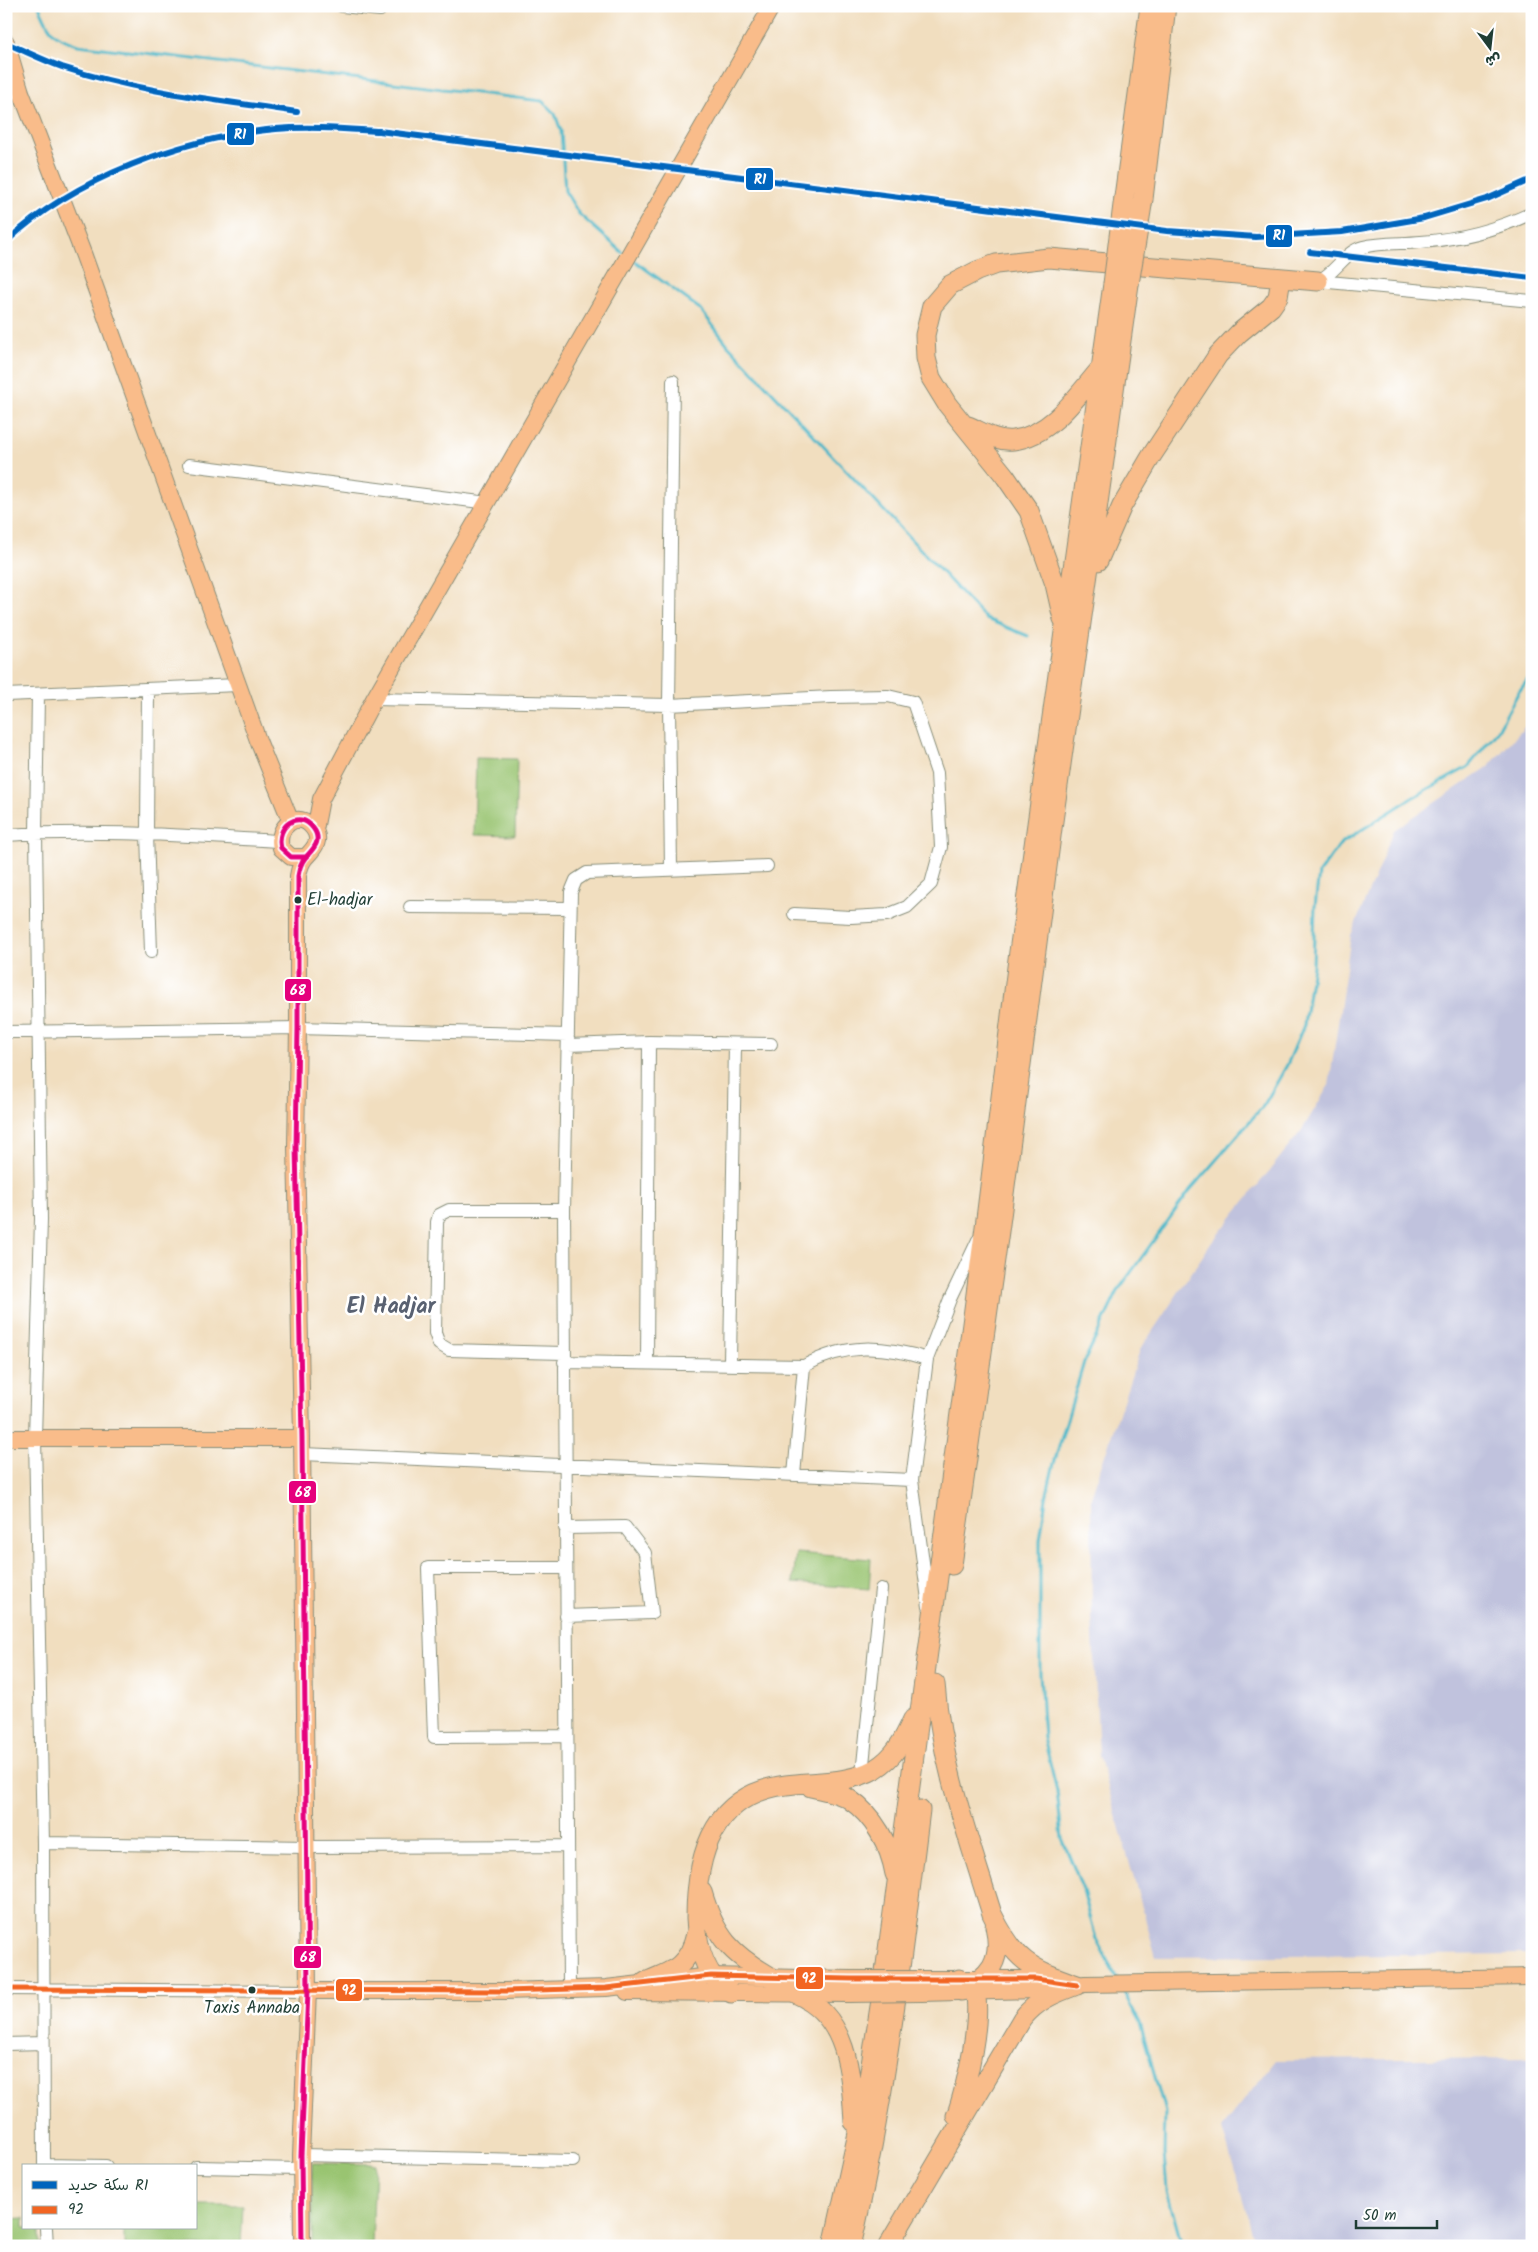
<svg xmlns="http://www.w3.org/2000/svg" width="1538" height="2252" font-family="Kalam,'Playpen Sans Arabic',sans-serif">
  <rect width="100%" height="100%" fill="#fff"/>
  <filter id="ink" filterUnits="userSpaceOnUse"><feTurbulence type="fractalNoise" baseFrequency=".02" numOctaves="2"/><feDisplacementMap in="SourceGraphic" scale="10" xChannelSelector="R" yChannelSelector="G"/><feConvolveMatrix kernelMatrix="1 2 1 2 8 2 1 2 1" color-interpolation-filters="sRGB"/></filter>
  <filter id="wash" filterUnits="userSpaceOnUse"><feTurbulence type="fractalNoise" baseFrequency=".0096" numOctaves="4" result="noise"/><feDisplacementMap in="SourceGraphic" scale="20" xChannelSelector="R" yChannelSelector="G"/><feGaussianBlur stdDeviation="1.12" result="paint"/><feColorMatrix in="noise" values="0 0 0 0 0 0 0 0 0 0 0 0 0 0 0 0 0 1.4 0 .05"/><feComposite in="paint" operator="in"/></filter>
  <g filter="url(#wash)">
    <rect width="100%" height="100%" fill="#f1debf"/>
    <path fill="#c0c2dd" d="M1532,719V1954L1156,1957L1099,1755L1092,1616L1091,1497L1140,1350L1212,1242L1302,1130L1329,1085L1351,935L1394,830L1488,767Z
      M1532,2058V2246H1256L1222,2128L1276,2060Z"/>
    <path fill="#99c471" stroke="#5c8052" d="M476,758L517,759L515,836L474,835Z
      M796,1553L871,1559L869,1589L793,1583Z
      M312,2163L375,2164L372,2246H312Z
      M196,2205H243L241,2246H124V2228H196Z
      M24,2218V2228H40V2246H6V2219Z"/>
    <g fill="none" stroke-linecap="round" stroke-linejoin="round">
      <path stroke="#4bb7c8" stroke-width="3" d="M39,6C51,33 50,35 78,45L542,101L555,114L561,131L565,191L579,214L623,253
        M632,259L700,309L728,345L986,619L1028,636
        M1117,1979L1096,1939L1083,1890L1062,1838L1057,1791L1044,1738L1040,1674V1540L1046,1498L1053,1467L1084,1362L1119,1289L1190,1190L1264,1105L1287,1065L1304,1025L1313,966L1315,906L1319,873L1341,843L1412,798L1468,767L1498,730L1518,693L1532,674
        M1122,1989L1140,2023L1165,2112L1164,2154L1167,2191L1182,2246"/>
    </g>
  </g>
  <g filter="url(#ink)">
    <g fill="none" stroke-linecap="round" stroke-linejoin="round">
      <g stroke="#888e7a" stroke-width="14">
        <path id="minor" d="M342,6L380,10L379,6
          M6,92H21
          M1318,281C1336,273 1344,252 1363,247C1382,242 1402,244 1421,242C1460,239 1496,230 1532,213
          M1318,281L1532,301
          M189,465L488,503
          M148,689L147,834L151,952
          M38,694L36,833L41,1219L35,1438L43,1843L44,2166
          M6,695L238,685
          M374,699L669,705L831,697L888,696L913,702L937,773L941,847L931,884L907,907L887,915L851,917L794,914
          M6,835C97,829 188,836 279,841
          M671,870L669,705L673,381
          M410,907L570,908
          M6,1032L298,1028L568,1035
          M568,1045L649,1042L771,1044
          M564,1210H449L439,1215L437,1222L435,1333L439,1344L449,1350L564,1353
          M564,1362L804,1366C845,1343 883,1345 927,1359
          M647,1362L649,1042
          M730,1363L735,1044
          M302,1454L912,1480
          M794,1475L804,1366
          M565,1528L625,1527L645,1553L652,1613L566,1616
          M566,1568H428L434,1737L567,1736
          M929,1607L912,1480L927,1359L950,1299L978,1240
          M862,1774L881,1589
          M43,1843L306,1847L567,1846
          M569,1988L564,1210L571,892L576,880L587,873L767,866
          M6,1989L308,1991
          M6,2044L43,2043
          M301,2155L573,2161
          M44,2165L106,2166
          M196,2167L300,2169
          M46,2228L47,2246"/>
      </g>
      <g stroke="#888e7a" stroke-width="18">
        <path id="major" d="M6,42L21,92L84,256L259,743L291,822
          M315,830L321,799L374,699L772,6
          M6,1438H302
          M919,1979H1038
          M308,1991H505L606,1988L711,1976L851,1979
          M627,1992L849,1994
          M921,1993L1036,1990L1085,1984L1532,1977
          M302,2246L301,2155L308,1991L302,1438L296,1146L298,1028V876C299,870 301,863 305,858C313,849 323,841 313,828C299,809 275,826 281,848L291,857H305"/>
      </g>
      <g stroke="#888e7a" stroke-width="21">
        <path id="highway" d="M1124,197L1150,6
          M1143,199L1166,6
          M968,426C982,432 997,442 1013,440C1051,436 1078,395 1101,368
          M1098,561L1122,506L1152,455L1218,355L1239,333L1271,307L1278,297L1281,279
          M1063,619L1055,584L1029,511L1005,476L947,404L931,378L926,358L925,335L932,306L950,285L977,271L996,264L1049,258L1318,281
          M952,1565L1000,1224L1053,821L1129,284
          M935,1684C941,1763 969,1839 992,1914C1015,1961 1029,1968 1077,1985
          M811,1787C823,1790 838,1792 849,1799C874,1816 890,1845 895,1874
          M702,1892C715,1937 731,1954 771,1977
          M645,1982C673,1971 689,1966 696,1934
          M961,1991C990,1976 1003,1961 995,1926
          M731,1993C705,1977 697,1949 696,1918C696,1855 713,1794 786,1785C815,1781 848,1784 875,1769C895,1757 904,1739 913,1719
          M797,1994C848,2017 851,2073 854,2122
          M956,2116C965,2094 985,2007 973,1988L959,1979
          M833,2246L866,2097L883,1987L985,1227L1018,959L1113,284
          M851,2246C885,2103 902,1956 920,1810
          M888,2246L1022,2019C1037,2000 1055,1993 1077,1985"/>
      </g>
      <use href="#minor" stroke="#fff" stroke-width="12"/>
      <use href="#major" stroke="#f9bc8a" stroke-width="16"/>
      <use href="#highway" stroke="#f9bc8a" stroke-width="19"/>
      <g stroke="#888e7a" stroke-width="18" stroke-linecap="butt">
        <path id="major-bridge" d="M851,1979H919
          M849,1994L921,1993"/>
      </g>
      <g stroke="#888e7a" stroke-width="21" stroke-linecap="butt">
        <path id="highway-bridge" d="M1113,284L1124,197
          M1129,284L1143,199"/>
      </g>
      <use href="#major-bridge" stroke="#f9bc8a" stroke-width="16"/>
      <use href="#highway-bridge" stroke="#f9bc8a" stroke-width="19"/>
      <g stroke="#fff" stroke-width="9">
        <path id="bus-1" d="M6,1989L505,1991L606,1988L711,1976L851,1979H1036L1077,1985"/>
      </g>
      <g stroke="#fff" stroke-width="9">
        <path id="bus-2" d="M302,2246L301,2155L308,1991L302,1438L296,1146L298,1028V876C299,870 301,863 305,858C313,849 323,841 313,828C299,809 275,826 281,848L291,857H305"/>
      </g>
      <use href="#bus-1" stroke="#f26522" stroke-width="5"/>
      <use href="#bus-2" stroke="#e5007d" stroke-width="5"/>
      <g stroke="#fff" stroke-width="10">
        <path id="rail-1" d="M6,43C25,51 43,60 62,67C138,92 219,100 297,112
          M6,242C75,177 183,138 276,129C310,126 345,129 379,131L1167,231L1256,237L1342,232L1424,218L1487,199L1532,179
          M1310,252L1532,278"/>
      </g>
      <use href="#rail-1" stroke="#0065bd" stroke-width="6"/>
    </g>
  </g>
  <g fill="#1f3d34" stroke="#fff" stroke-width="2">
    <circle cx="298" cy="900" r="4.5"/>
    <circle cx="252" cy="1990" r="4.5"/>
  </g>
  <g text-anchor="middle" dominant-baseline="central" stroke-width="5" stroke-linejoin="round" paint-order="stroke">
    <g font-size="17" fill="#1f3d34" stroke="#fff" text-anchor="start">
      <text x="307" y="900">El-hadjar</text>
      <text x="252" y="2008" text-anchor="middle">Taxis Annaba</text>
    </g>
    <g font-size="22" font-weight="bold" fill="#596171" stroke="#fff">
      <text x="391" y="1307">El Hadjar</text>
    </g>
  </g>
  <g stroke="#fff" stroke-width="2">
    <rect x="226" y="122" width="29" height="24" rx="5" fill="#0065bd"/>
    <rect x="745" y="167" width="29" height="24" rx="5" fill="#0065bd"/>
    <rect x="1265" y="224" width="28" height="24" rx="5" fill="#0065bd"/>
    <rect x="284" y="978" width="28" height="24" rx="5" fill="#e5007d"/>
    <rect x="288" y="1480" width="29" height="24" rx="5" fill="#e5007d"/>
    <rect x="293" y="1945" width="29" height="24" rx="5" fill="#e5007d"/>
    <rect x="795" y="1966" width="29" height="24" rx="5" fill="#f26522"/>
    <rect x="335" y="1978" width="28" height="24" rx="5" fill="#f26522"/>
  </g>
  <g font-size="14" text-anchor="middle" font-weight="bold" fill="#fff">
    <text x="240" y="139">R1</text>
    <text x="760" y="184">R1</text>
    <text x="1279" y="240">R1</text>
    <text x="298" y="995">68</text>
    <text x="303" y="1497">68</text>
    <text x="308" y="1962">68</text>
    <text x="809" y="1983">92</text>
    <text x="349" y="1995">92</text>
  </g>
  <rect width="1538" height="2252" fill="none" stroke="#fff" stroke-width="25"/>
  <rect x="22" y="2164" width="175" height="65" fill="#ffffff" stroke="#a5b1ae"/>
  <rect x="32" y="2181" width="25" height="8" fill="#0065bd" stroke="#a5b1ae"/>
  <text x="68" y="2190" font-size="15" fill="#1f3d34">سكة حديد R1</text>
  <rect x="32" y="2206" width="25" height="8" fill="#f26522" stroke="#a5b1ae"/>
  <text x="68" y="2214" font-size="15" fill="#1f3d34">92</text>
  <g transform="translate(1490 48) rotate(165)" stroke="#ffffff" stroke-width="4" paint-order="stroke">
  <path d="M0-4L9 19L0 12L-9 19Z" fill="#1f3d34"/>
  <text y="-8" font-size="14" font-weight="bold" text-anchor="middle" fill="#1f3d34">ش</text>
  </g>
  <path d="M1356 2220v8h81v-8" fill="none" stroke="#1f3d34" stroke-width="2.5"/>
  <text x="1363" y="2220" font-size="15" fill="#1f3d34" stroke="#ffffff" stroke-width="4" paint-order="stroke">50 m</text>
</svg>
